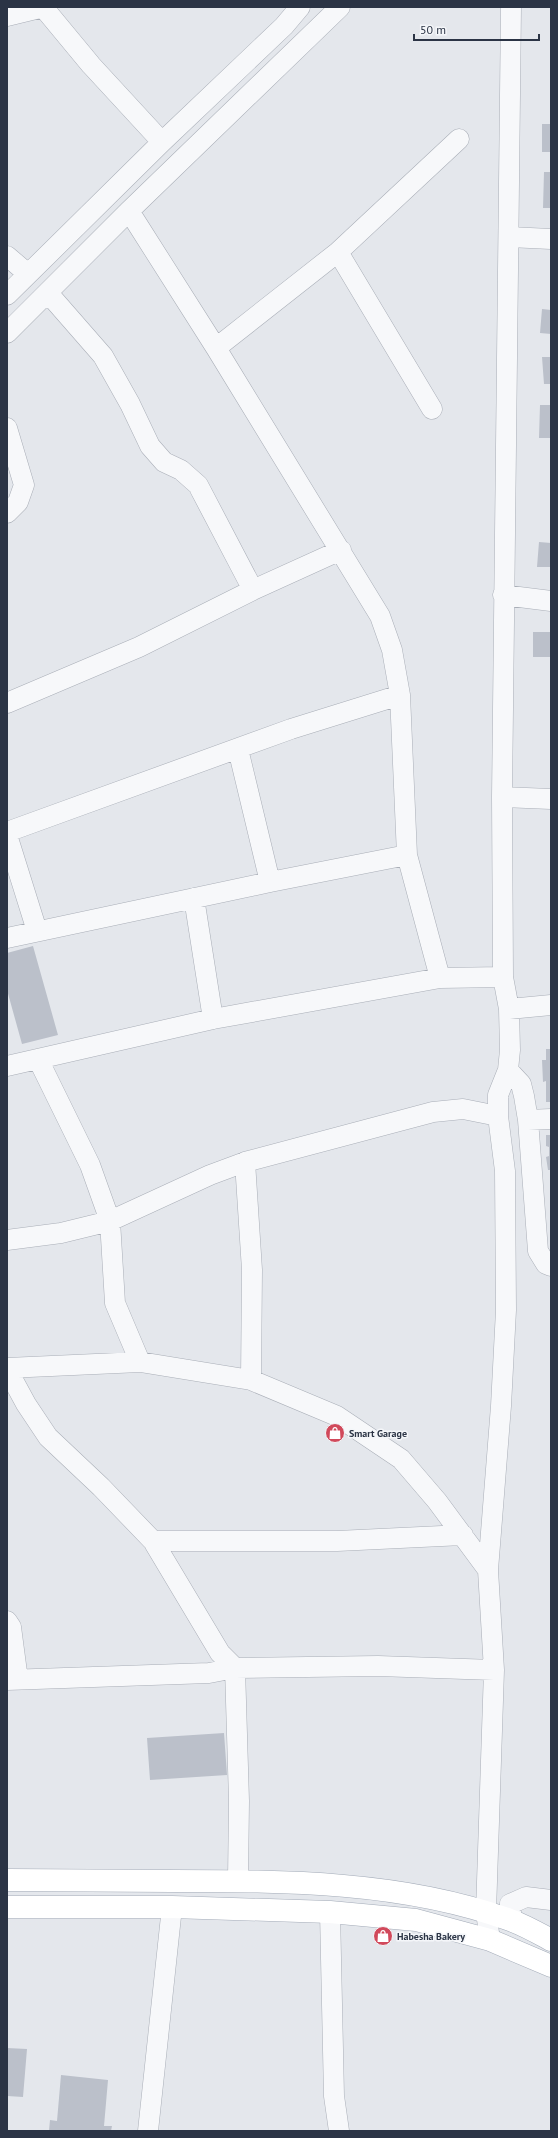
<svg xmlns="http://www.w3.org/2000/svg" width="558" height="2138" font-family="'PT Sans',sans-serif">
  <rect width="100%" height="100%" fill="#e4e7ec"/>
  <path fill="#bbc0ca" d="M542,124H551V152H542Z
    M544,172H551V208H543Z
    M542,309L551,310V334L540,333Z
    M542,357H551V384H544Z
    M540,405H551V438H539Z
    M539,542L551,543V567H537Z
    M533,632H551V657H533Z
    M33,946L58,1035L22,1044L7,990V953Z
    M546,1049H551V1102H546V1081L543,1082L542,1060H546Z
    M546,1135H551V1170H548L546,1157L549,1156V1147L546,1146Z
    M224,1733L227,1775L150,1780L147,1738Z
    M7,2048L27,2049L23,2097L7,2096Z
    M61,2075L108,2080L104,2126H112L111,2131H49L50,2120L57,2121Z"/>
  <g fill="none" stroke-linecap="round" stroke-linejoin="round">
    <g stroke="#a9aeb7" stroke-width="21">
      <path id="minor" d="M43,7L91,65L162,142
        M7,16L44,7
        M129,211L216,348L380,616L392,650L400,695L407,855L440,978L503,977
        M509,237L551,239
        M338,252L432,409
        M7,256L28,274
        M48,293L103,356L130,404L150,446L164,462L181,470L198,485L253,590
        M7,295L162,142L284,26L300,7
        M7,333L129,211L340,7
        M216,348L338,252L459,139
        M7,428L24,485L18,502L7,513
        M503,595L551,601
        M7,703L139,647L253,590L341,550
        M238,749L270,882
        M502,797L551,799
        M7,832L291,729L400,695
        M7,835L37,931
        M194,898L213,1019
        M7,938L270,882L407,855
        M509,1009L551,1005
        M38,1059L90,1165L110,1221L115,1303L140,1362
        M7,1066L213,1019L440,978
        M508,1070L521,1084L524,1096L528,1120L538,1251L546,1264L551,1266
        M528,1120L551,1119
        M245,1162L252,1270L251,1380
        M7,1240L61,1233L110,1221L210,1175L245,1162L433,1112L463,1109L498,1116
        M7,1368L140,1362L251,1380L337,1416L401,1459L437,1501L488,1570
        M7,1369L26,1404L48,1437L101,1487L153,1541L220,1653L235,1668L239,1801L238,1880
        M153,1541H337L463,1535
        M7,1621L11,1627L18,1680
        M7,1680L209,1673L235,1668L378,1666L494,1670
        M330,1912L334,2096L339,2131
        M512,1921L510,1904L526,1897L551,1900
        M490,1940L486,1912L494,1670L488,1570L501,1406L506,1310L505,1171L498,1116V1095L508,1070L510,1050L509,1009L503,977L502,797L511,7
        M148,2131L172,1907"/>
    </g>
    <g stroke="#a3abb8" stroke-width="23">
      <path id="major" d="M7,1880C62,1880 118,1881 173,1881C285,1881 403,1881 510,1920C524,1925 538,1933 551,1940
        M7,1907H172L330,1912L416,1920L490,1940L551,1966"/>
    </g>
    <use href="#minor" stroke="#f7f8fa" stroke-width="20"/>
    <use href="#major" stroke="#fff" stroke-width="22"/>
  </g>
  <defs>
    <g id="shop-disc" transform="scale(1)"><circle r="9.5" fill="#d1495b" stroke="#f4f6f9"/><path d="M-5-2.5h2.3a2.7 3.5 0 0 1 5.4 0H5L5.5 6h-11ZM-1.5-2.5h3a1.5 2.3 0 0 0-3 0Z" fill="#fff"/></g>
  </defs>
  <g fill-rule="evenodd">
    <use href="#shop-disc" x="335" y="1433"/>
    <use href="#shop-disc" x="383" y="1936"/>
  </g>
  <g text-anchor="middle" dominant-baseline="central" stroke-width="3" stroke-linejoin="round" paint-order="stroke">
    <g font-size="10" font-weight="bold" fill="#2b3445" stroke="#f4f6f9" text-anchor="start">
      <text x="349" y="1433">Smart Garage</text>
      <text x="397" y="1936">Habesha Bakery</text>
    </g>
  </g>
  <rect width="558" height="2138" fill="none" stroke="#2b3445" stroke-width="16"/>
  <path d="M414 34v6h125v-6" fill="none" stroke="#2b3445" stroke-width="2"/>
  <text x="420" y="34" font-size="12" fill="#2b3445" stroke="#f4f6f9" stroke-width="3" paint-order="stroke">50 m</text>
</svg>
